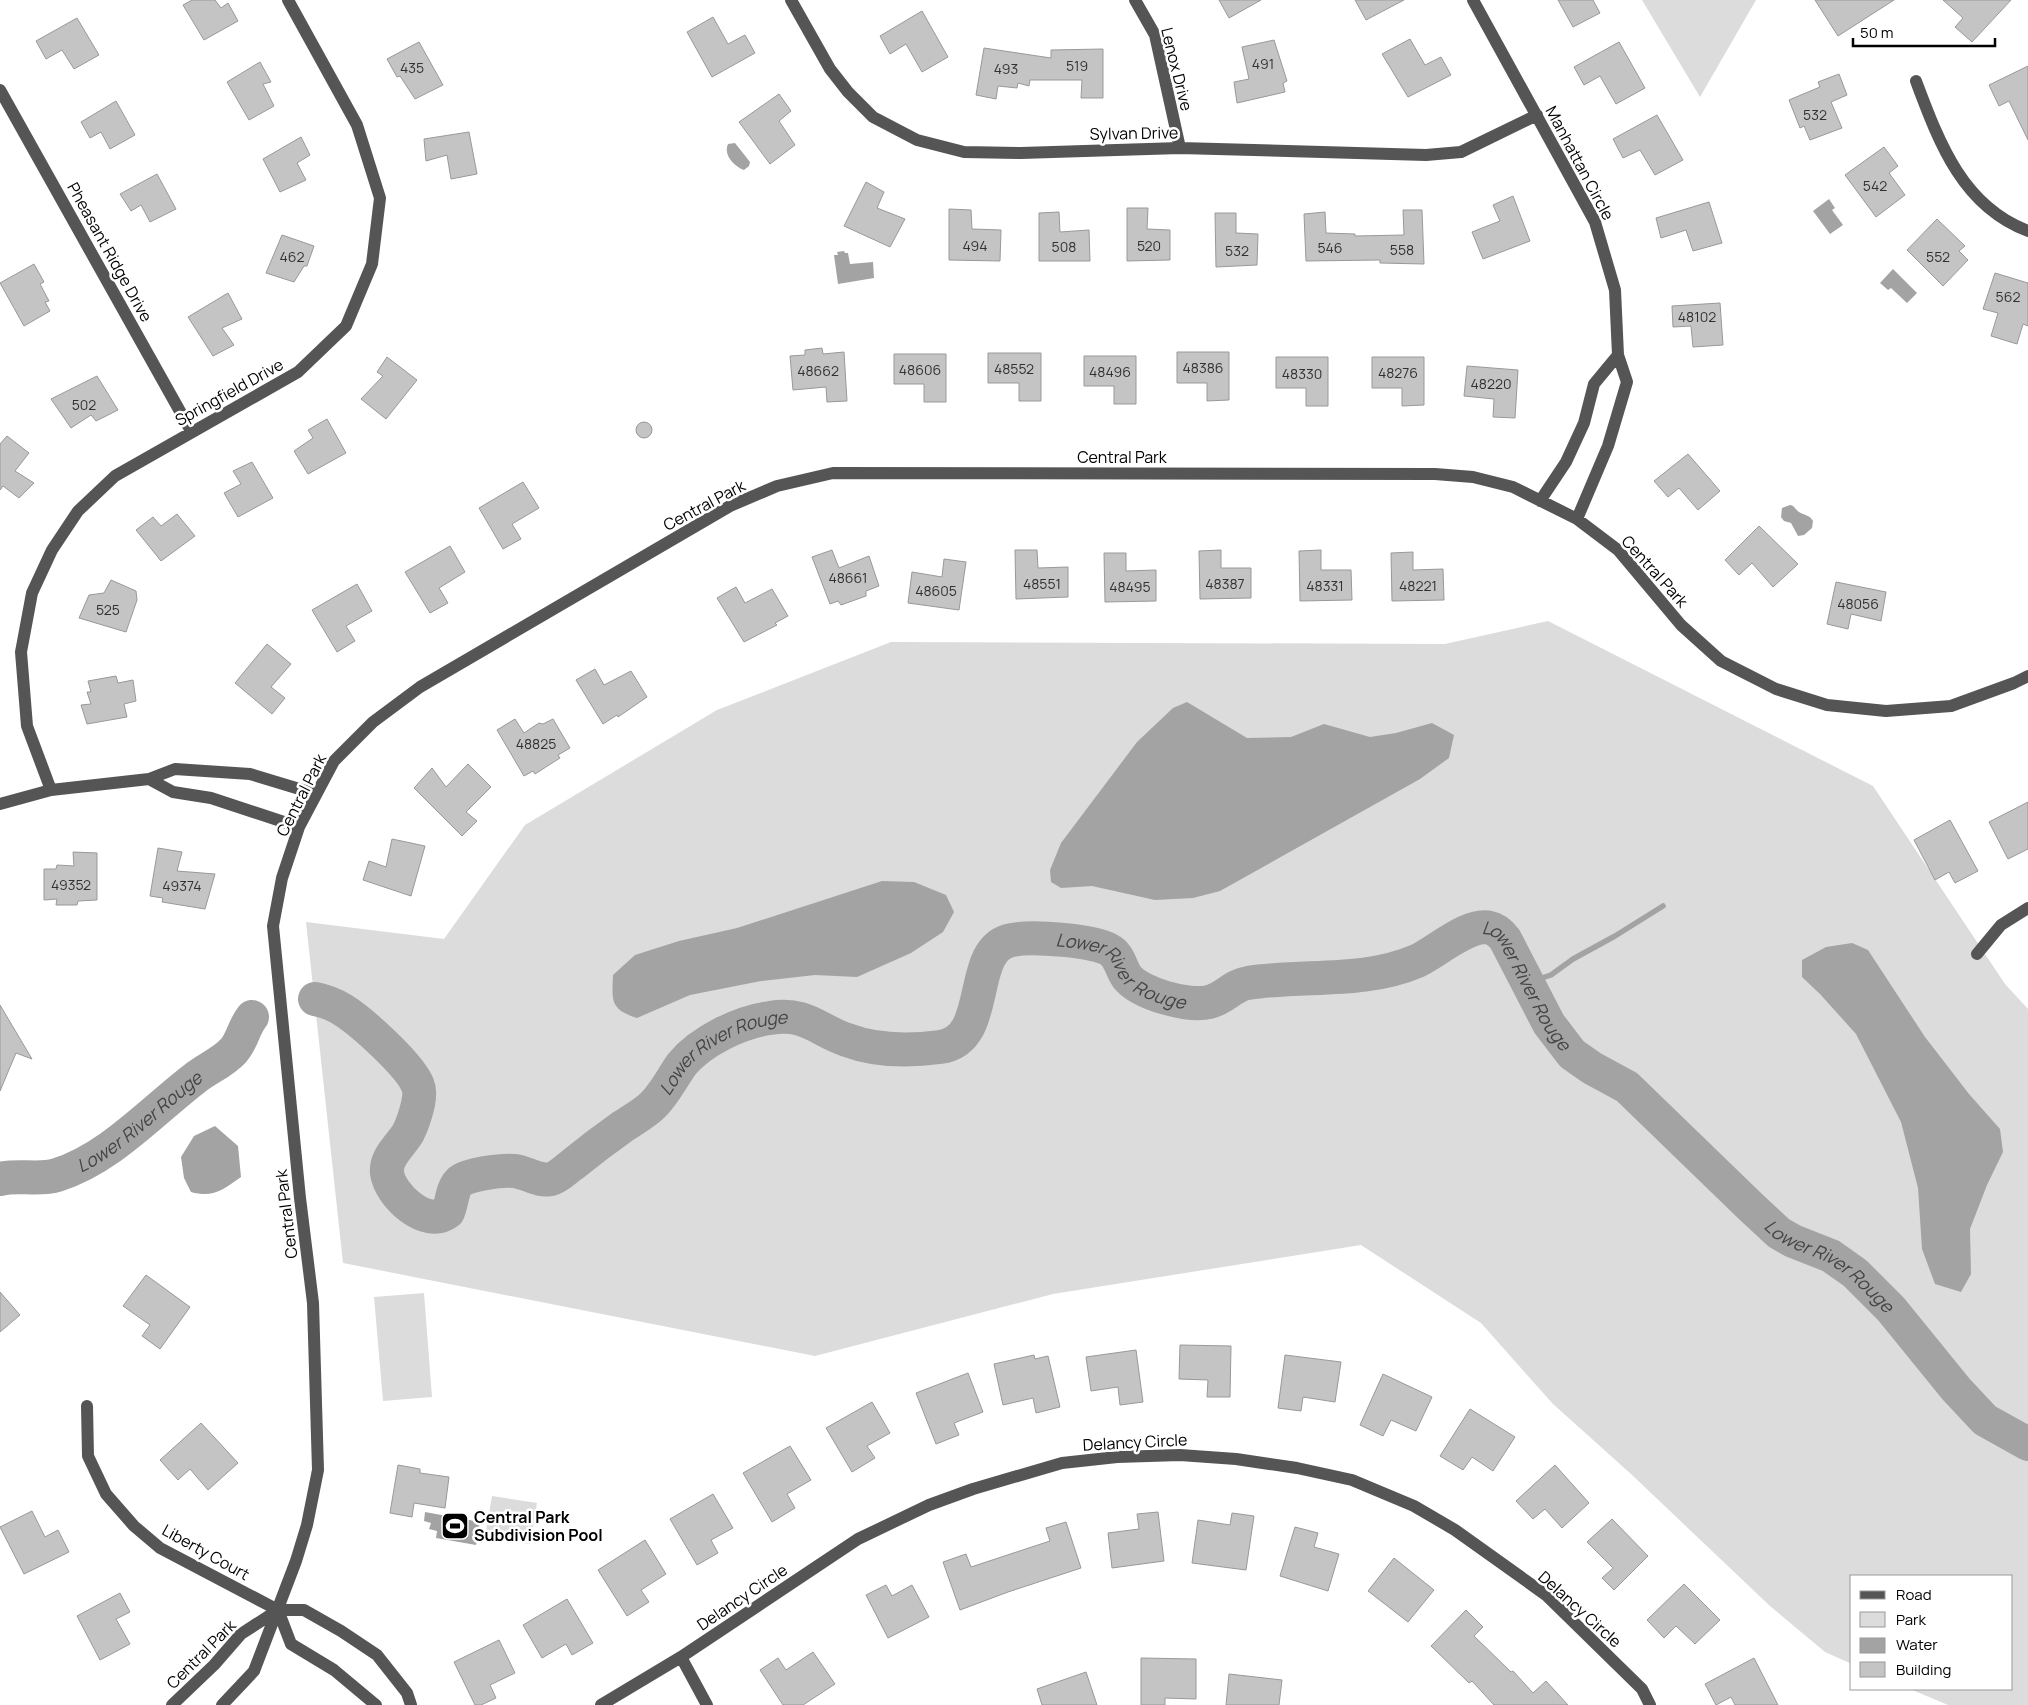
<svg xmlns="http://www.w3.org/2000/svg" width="2028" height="1705" font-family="Manrope,sans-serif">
  <rect width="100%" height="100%" fill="#fff"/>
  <path fill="#dcdcdc" d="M1642,0H1756L1700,97Z
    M1548,621L1873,786L2005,984L2028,1009V1705H1948L1910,1689H2012V1576H1852V1664L1825,1652L1770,1606L1631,1474L1553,1404L1481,1323L1361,1245L1053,1294L815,1356L343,1263L306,922L444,939L525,825L717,710L891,642L1445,644Z
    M424,1293L432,1397L383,1401L374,1297Z
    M492,1496L537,1503L530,1544L485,1537Z"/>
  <path fill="#a3a3a3" d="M735,143L750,162L749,166L744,170C734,166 723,155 728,144Z
    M1829,199L1835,208L1832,210L1843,225L1830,234L1813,211Z
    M844,251L845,253H848L850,264L873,262L874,278L838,284L834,255H838L837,252Z
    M1893,269L1917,293L1907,303L1891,288L1888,290L1880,283Z
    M1790,505C1795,506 1795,509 1799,512C1805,516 1809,514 1813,521L1812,528L1804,535L1798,536L1791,523L1784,521L1781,517L1782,508Z
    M1187,702L1247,738L1291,737L1324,724L1370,737L1396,733L1432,723L1454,735L1449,758L1420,779L1220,891L1193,898L1155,900L1092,886L1061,888L1051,882L1050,870L1061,843L1137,742L1173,708Z
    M882,881L914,882L946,895L954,912L943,932L911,953L857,977L815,975L761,981L690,995L637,1018C610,1009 612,1001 613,975L635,955L679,941L737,928Z
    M1852,943L1868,950L1925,1037L1969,1094L2000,1129L2003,1152L1987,1185L1970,1229L1971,1274L1961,1292L1935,1284L1922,1249L1918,1188L1901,1122L1856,1034L1820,994L1802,977V960L1826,947Z
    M215,1126L238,1146L241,1177C223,1190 213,1198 191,1192L184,1178L181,1157L194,1136Z
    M425,1512L480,1522L476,1545L436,1538L437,1531L429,1529L431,1523L424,1521Z"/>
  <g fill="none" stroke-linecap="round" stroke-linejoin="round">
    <path stroke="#a3a3a3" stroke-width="5.5" d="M1527,983L1551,975L1573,959L1615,936L1663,906"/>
    <g stroke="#a3a3a3" stroke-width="34">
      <path id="s1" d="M315,999C325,1001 335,1005 343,1010C362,1022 411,1066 418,1086C420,1091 419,1099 418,1104C416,1113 412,1125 408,1133C401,1145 385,1157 387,1173C390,1195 426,1229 448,1212C452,1203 452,1189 459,1182C467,1174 502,1170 514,1171C526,1172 539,1182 551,1179C559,1177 565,1170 572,1165C588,1152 605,1139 622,1127C632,1120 644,1114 653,1105C665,1093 672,1078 682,1064C701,1041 740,1022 770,1018C807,1012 817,1030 847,1040C876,1051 910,1051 940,1047C994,1040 965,948 1012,940C1030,936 1098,940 1111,951C1120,957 1121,969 1127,977C1140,994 1189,1007 1209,1002C1224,999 1233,985 1248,983C1305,974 1363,984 1417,961C1435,953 1469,922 1490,928C1496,929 1501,934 1505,939L1549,1024L1572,1054L1592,1068L1627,1087L1752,1208L1779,1233L1793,1241L1831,1256L1855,1273L1891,1309L1956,1389L1985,1420L2028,1444"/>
      <path id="s2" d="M0,1179C19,1174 38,1181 57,1175C109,1159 151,1112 194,1079C206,1069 224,1062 234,1050C242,1041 244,1027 252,1017"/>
    </g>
  </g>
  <path fill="#c4c4c4" stroke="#999" d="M192,0H215L221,8L228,3L238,21L204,40L183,5Z
    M1219,0H1261L1229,18Z
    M1355,0H1404L1366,20Z
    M1558,0H1593L1600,13L1573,27Z
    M1815,0H1894L1838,36Z
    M1943,0H2011L1972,42L1955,27L1963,18Z
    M922,11L948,57L922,72L906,44L890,54L880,36Z
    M713,17L728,44L745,35L755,53L712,77L687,32Z
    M77,18L99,55L74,69L62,50L46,59L36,41Z
    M1410,39L1425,65L1441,57L1451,75L1408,97L1382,54Z
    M1274,40L1287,81L1283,83L1285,92L1237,103L1234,82L1249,79L1242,47Z
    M419,42L443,85L415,99L400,76L397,77L387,59Z
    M1619,42L1645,88L1616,104L1600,76L1584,85L1574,67Z
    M984,48L1051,58V50L1103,49V98H1081L1082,80H1030L1029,86L1018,83L1017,88L998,86L996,99L976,95Z
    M260,62L271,82L263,84L274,106L249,120L227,82Z
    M2028,66V140L2009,101L1999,106L1989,85Z
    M1839,74L1847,95L1831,102L1842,128L1810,140L1804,126L1800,128L1789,100L1820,87L1818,82Z
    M779,94L791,111L779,121L795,145L770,164L739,122Z
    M116,101L135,135L110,149L101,132L90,138L81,122Z
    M1657,115L1683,160L1655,175L1640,150L1623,158L1613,139Z
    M469,132L477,174L451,179L447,155L426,161L424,139Z
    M301,137L310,155L297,163L306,180L280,192L263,159Z
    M1884,147L1898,166L1889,173L1905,195L1876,217L1845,175Z
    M157,174L176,209L150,222L141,205L131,211L120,194Z
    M866,182L884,192L877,208L905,219L890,247L844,226Z
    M1513,196L1530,241L1483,259L1472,232L1500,221L1493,205Z
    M1709,202L1722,243L1693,251L1686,230L1661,238L1656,218Z
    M1127,208H1148L1147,229L1170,230V260L1127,261Z
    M949,209L971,210L972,229L1001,230L1000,261L949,260Z
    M1403,210H1422L1424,264L1380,263V260L1306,261L1304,214L1325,212L1326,233L1355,234V236L1404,235Z
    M1059,212L1060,232L1089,230L1090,261H1039V213Z
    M1215,213H1236V233L1258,234L1257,265L1216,267Z
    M1937,219L1965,246L1959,251L1968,260L1943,286L1907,250Z
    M282,235L314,246L307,266H304L294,282L266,273Z
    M34,264L44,282L40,284L49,301L45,302L50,311L24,326L0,283Z
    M1995,273L2028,283V326L2023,324L2017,344L1991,336L1998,313L1983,309Z
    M228,293L242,319L222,328L234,345L213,356L188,317Z
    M1720,303L1723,345L1693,347L1691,326L1673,327L1672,306Z
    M822,348L823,354L844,352L847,401L827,402L826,387L793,390L790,356L805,355V350Z
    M1177,352H1229V400L1207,401V383H1177Z
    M988,353H1041V401H1019V383H988Z
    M894,354H946V402H924V384H894Z
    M1084,356H1136V404H1114V386H1084Z
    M387,357L417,380L386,419L361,399L383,376L377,372Z
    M1276,357H1328V406H1306V388H1276Z
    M1372,357H1424V405L1402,406V388H1372Z
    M1467,366L1518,370L1515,418L1493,417L1494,399L1464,396Z
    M97,376L118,410L96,421L91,415L71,428L51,399Z
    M327,419L346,453L308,474L294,451L313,438L308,430Z
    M636 430a8 8 0 1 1 16 0a8 8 0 1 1-16 0Z
    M7,436L29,453L15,471L34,483L19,498L3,486L0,490V444Z
    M1688,454L1720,491L1698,510L1679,488L1668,497L1654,481Z
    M252,462L273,498L238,517L224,493L241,484L233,471Z
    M523,482L539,508L512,524L521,539L503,549L479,508Z
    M177,514L195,536L161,561L136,530L153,517L161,526Z
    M1759,526L1798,564L1773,587L1752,563L1739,575L1725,560Z
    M450,546L465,572L439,588L448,603L430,613L405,572Z
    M832,550L839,568L869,556L879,586L866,591V596L841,605L838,601L830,604L812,557Z
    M1015,550H1037L1038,568L1068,567V597L1016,599Z
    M1221,550V568H1251V598L1200,599L1199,551Z
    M1321,550V570H1351L1352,600L1300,601L1299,551Z
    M1413,552V570L1443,569L1444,600L1392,601L1391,553Z
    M1104,553H1126V571L1156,570V601L1105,602Z
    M944,559L966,562L959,610L908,603L912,572L942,577Z
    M111,580L136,591L137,600L126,632L79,618L89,595L104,593Z
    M1836,582L1886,592L1881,621L1851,614L1848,629L1827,624Z
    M357,584L372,611L346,626L355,641L337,652L312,610Z
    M736,587L745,603L772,589L788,616L775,623L777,625L744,642L717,598Z
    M267,644L291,664L271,687L285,698L272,714L235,683Z
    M595,669L604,685L631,671L647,697L618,717L617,715L603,724L576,680Z
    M116,676L118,683L133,680L136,701L124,704L127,717L87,724L81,705L91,704L87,692H91L88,681Z
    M515,719L524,733L539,723L543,724L553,719L570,748L558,755L560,758L535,774L533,771L524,776L497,730Z
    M468,764L491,787L466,812L477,821L462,836L414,788L432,768L446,787Z
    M2028,802V849L2008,859L1989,822Z
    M1950,820L1978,871L1955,883L1949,872L1935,880L1914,840Z
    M392,839L425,846L411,896L363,880L369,861L386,867Z
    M158,848L182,852L177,871L215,874L205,909L162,902L163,898L150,896Z
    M73,852L97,853V900L78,901L77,905H56L57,899L44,900V869H56L57,865L74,866Z
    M0,1005L32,1059L16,1053L0,1091Z
    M146,1275L190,1307L160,1349L142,1336L150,1325L123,1306Z
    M0,1292L20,1315L0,1332Z
    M1180,1345L1231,1346L1230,1397H1207L1208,1380L1179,1379Z
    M1136,1350L1143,1402L1120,1405L1118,1387L1091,1391L1086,1357Z
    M1034,1355L1035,1359L1048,1356L1060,1407L1036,1413L1033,1398L1003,1405L994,1364Z
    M1285,1355L1341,1362L1335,1402L1303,1397L1301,1411L1278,1408Z
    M968,1373L983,1412L954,1423L959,1435L936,1444L916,1393Z
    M1383,1374L1432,1397L1416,1431L1391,1420L1383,1436L1360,1425Z
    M872,1402L890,1433L867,1446L875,1458L852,1472L826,1428Z
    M1470,1409L1515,1437L1493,1471L1472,1457L1463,1470L1440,1456Z
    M201,1423L238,1463L208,1490L190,1469L178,1480L160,1460Z
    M790,1446L811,1480L787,1494L795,1508L772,1522L743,1473Z
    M398,1465L420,1469V1473L449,1477L445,1508L414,1503L412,1517L390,1513Z
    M1555,1465L1589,1503L1562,1528L1545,1509L1533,1519L1516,1501Z
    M713,1494L733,1528L711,1540L718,1553L697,1565L670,1519Z
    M32,1511L45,1537L58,1530L69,1552L24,1574L0,1527Z
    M1158,1512L1164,1561L1112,1568L1108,1533L1139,1529L1137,1514Z
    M1232,1513L1254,1516L1246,1570L1192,1563L1198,1520L1230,1525Z
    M1612,1519L1648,1556L1614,1590L1602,1578L1613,1568L1587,1542Z
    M1066,1522L1081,1568L1008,1592L960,1610L943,1562L966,1554L971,1567L1050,1541L1046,1528Z
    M1295,1527L1318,1533L1314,1547L1339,1554L1328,1591L1280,1576Z
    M645,1540L666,1574L641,1590L649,1602L627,1616L598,1570Z
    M1394,1558L1434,1590L1408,1622L1368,1591Z
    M1684,1584L1720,1620L1695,1644L1676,1626L1664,1638L1647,1620Z
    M886,1585L892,1596L912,1585L929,1617L888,1638L866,1595Z
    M120,1593L130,1612L116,1619L130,1644L100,1660L77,1616Z
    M567,1599L593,1643L572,1655L566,1644L542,1658L523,1625Z
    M1466,1610L1483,1627L1474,1636L1511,1672L1513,1671L1533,1693L1546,1681L1568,1705H1494L1472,1681L1469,1683L1431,1646Z
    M499,1640L515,1673L490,1685L496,1698L481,1705H475L454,1662Z
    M813,1652L835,1684L803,1705H783L760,1670L778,1658L786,1670Z
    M1141,1658L1196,1659V1699L1165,1698V1705H1141Z
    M1754,1658L1778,1705H1735L1731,1697L1716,1705L1705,1684Z
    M1086,1672L1097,1705H1042L1037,1689Z
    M1229,1674L1282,1680L1279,1705H1226Z"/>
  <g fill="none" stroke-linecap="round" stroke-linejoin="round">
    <path stroke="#555" stroke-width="12" d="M791,0L830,69L848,92L873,117L917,140L964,152L1021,153L1180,148L1426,155L1461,152L1537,115
      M1135,0L1155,35L1180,148
      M1473,0L1595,222L1615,290L1618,355L1627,382L1608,446L1577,519
      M1916,81C1939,142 1962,206 2028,231
      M0,90L191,431
      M1540,501L1566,462L1584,423L1594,384L1618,355
      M149,779L173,792L211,798L299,827
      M51,790L27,726L21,652L32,593L52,550L78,511L115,476L298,372L346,326L372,264L380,198L357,125L288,0
      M0,804L51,790L149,779L175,769L250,774L316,794
      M1977,954L2001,925L2028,908
      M87,1406L88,1456L106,1494L134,1526L160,1548L278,1610H304L341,1631L377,1655L407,1693L411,1705
      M278,1610L291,1644L334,1670L376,1705
      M681,1657L707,1705
      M172,1705L214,1665L241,1634L278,1610
      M222,1705L254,1671L296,1561L307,1525L318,1470L313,1303L300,1198L273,926L282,878L299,827L334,761L373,722L420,687L730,506L777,486L833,473L1435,474L1473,477L1513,487L1577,519L1618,550L1681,625L1721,661L1776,689L1827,705L1886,711L1951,706L2014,683L2028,676
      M601,1705L681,1657L858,1539L929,1505L973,1489L1062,1463L1117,1457L1180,1455L1236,1459L1297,1468L1352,1480L1414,1506L1455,1530L1546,1595L1642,1689L1650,1705"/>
  </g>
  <defs>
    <g id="stadium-square" transform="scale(1.4375)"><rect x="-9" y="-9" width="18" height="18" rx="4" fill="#000" stroke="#fff"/><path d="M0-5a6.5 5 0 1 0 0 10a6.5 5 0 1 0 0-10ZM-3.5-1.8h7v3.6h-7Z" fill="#fff"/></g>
  </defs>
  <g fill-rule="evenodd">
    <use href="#stadium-square" x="455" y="1526"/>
  </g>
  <g text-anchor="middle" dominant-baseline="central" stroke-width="5" stroke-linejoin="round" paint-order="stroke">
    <g font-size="14" fill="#313131">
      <text x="1263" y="63">491</text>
      <text x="1077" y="65">519</text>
      <text x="412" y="67">435</text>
      <text x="1006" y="68">493</text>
      <text x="1815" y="114">532</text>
      <text x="1875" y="185">542</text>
      <text x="975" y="245">494</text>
      <text x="1149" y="245">520</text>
      <text x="1064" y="246">508</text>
      <text x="1330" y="247">546</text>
      <text x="1402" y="249">558</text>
      <text x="1237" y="250">532</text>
      <text x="292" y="256">462</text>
      <text x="1938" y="256">552</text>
      <text x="2008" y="296">562</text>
      <text x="1697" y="316">48102</text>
      <text x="1203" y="367">48386</text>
      <text x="1014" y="368">48552</text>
      <text x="920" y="369">48606</text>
      <text x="818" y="370">48662</text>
      <text x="1110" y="371">48496</text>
      <text x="1398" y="372">48276</text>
      <text x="1302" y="373">48330</text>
      <text x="1491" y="383">48220</text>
      <text x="84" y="404">502</text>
      <text x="848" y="577">48661</text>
      <text x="1042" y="583">48551</text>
      <text x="1225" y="583">48387</text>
      <text x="1325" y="585">48331</text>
      <text x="1418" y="585">48221</text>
      <text x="1130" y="586">48495</text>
      <text x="936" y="590">48605</text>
      <text x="1858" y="603">48056</text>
      <text x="108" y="609">525</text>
      <text x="536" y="743">48825</text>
      <text x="71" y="884">49352</text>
      <text x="182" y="885">49374</text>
    </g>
    <g font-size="16" fill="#000" stroke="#fff">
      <text transform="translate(1177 69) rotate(76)">Lenox Drive</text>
      <text transform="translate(1134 133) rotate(-1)">Sylvan Drive</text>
      <text transform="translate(1580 163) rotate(62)">Manhattan Circle</text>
      <text transform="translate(110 252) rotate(61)">Pheasant Ridge Drive</text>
      <text transform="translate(229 392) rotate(-29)">Springfield Drive</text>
      <text x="1122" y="457">Central Park</text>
      <text transform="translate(704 505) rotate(-28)">Central Park</text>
      <text transform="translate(1655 571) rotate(48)">Central Park</text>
      <text transform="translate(301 795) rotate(-63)">Central Park</text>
      <text transform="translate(286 1214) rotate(-97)">Central Park</text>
      <text transform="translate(1135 1442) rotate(-3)">Delancy Circle</text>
      <text transform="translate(206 1552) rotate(29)">Liberty Court</text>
      <text transform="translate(742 1597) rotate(-34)">Delancy Circle</text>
      <text transform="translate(1580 1609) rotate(42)">Delancy Circle</text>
      <text transform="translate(201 1654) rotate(-45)">Central Park</text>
    </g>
    <g font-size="16" font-weight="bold" fill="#000" stroke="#fff" text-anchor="start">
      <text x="474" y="1517">Central Park<tspan x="474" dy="18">Subdivision Pool</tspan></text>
    </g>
    <g font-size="18" font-style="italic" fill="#444" stroke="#fff">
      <text stroke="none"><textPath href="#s1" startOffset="1156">Lower River Rouge</textPath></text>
      <text stroke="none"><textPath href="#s1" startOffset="1621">Lower River Rouge</textPath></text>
      <text stroke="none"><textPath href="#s1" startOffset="662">Lower River Rouge</textPath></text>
      <text stroke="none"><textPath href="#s2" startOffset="156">Lower River Rouge</textPath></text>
      <text stroke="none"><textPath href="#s1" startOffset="2041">Lower River Rouge</textPath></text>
    </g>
  </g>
  <rect x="1850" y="1575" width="162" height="115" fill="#ffffff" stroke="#999999"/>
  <rect x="1860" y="1591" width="25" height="8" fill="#555555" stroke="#999999"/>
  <text x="1896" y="1600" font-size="15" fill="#000000">Road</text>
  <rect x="1860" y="1612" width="25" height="15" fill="#dcdcdc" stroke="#999999"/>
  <text x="1896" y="1625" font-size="15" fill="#000000">Park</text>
  <rect x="1860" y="1638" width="25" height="15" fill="#a3a3a3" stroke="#999999"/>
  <text x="1896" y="1650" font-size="15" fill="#000000">Water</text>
  <rect x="1860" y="1662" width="25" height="15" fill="#c4c4c4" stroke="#999999"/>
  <text x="1896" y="1675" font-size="15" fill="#000000">Building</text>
  <path d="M1853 38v8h142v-8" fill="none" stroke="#000000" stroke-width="2.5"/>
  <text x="1860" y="38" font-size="15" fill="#000000" stroke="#ffffff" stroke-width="4" paint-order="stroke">50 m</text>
</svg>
